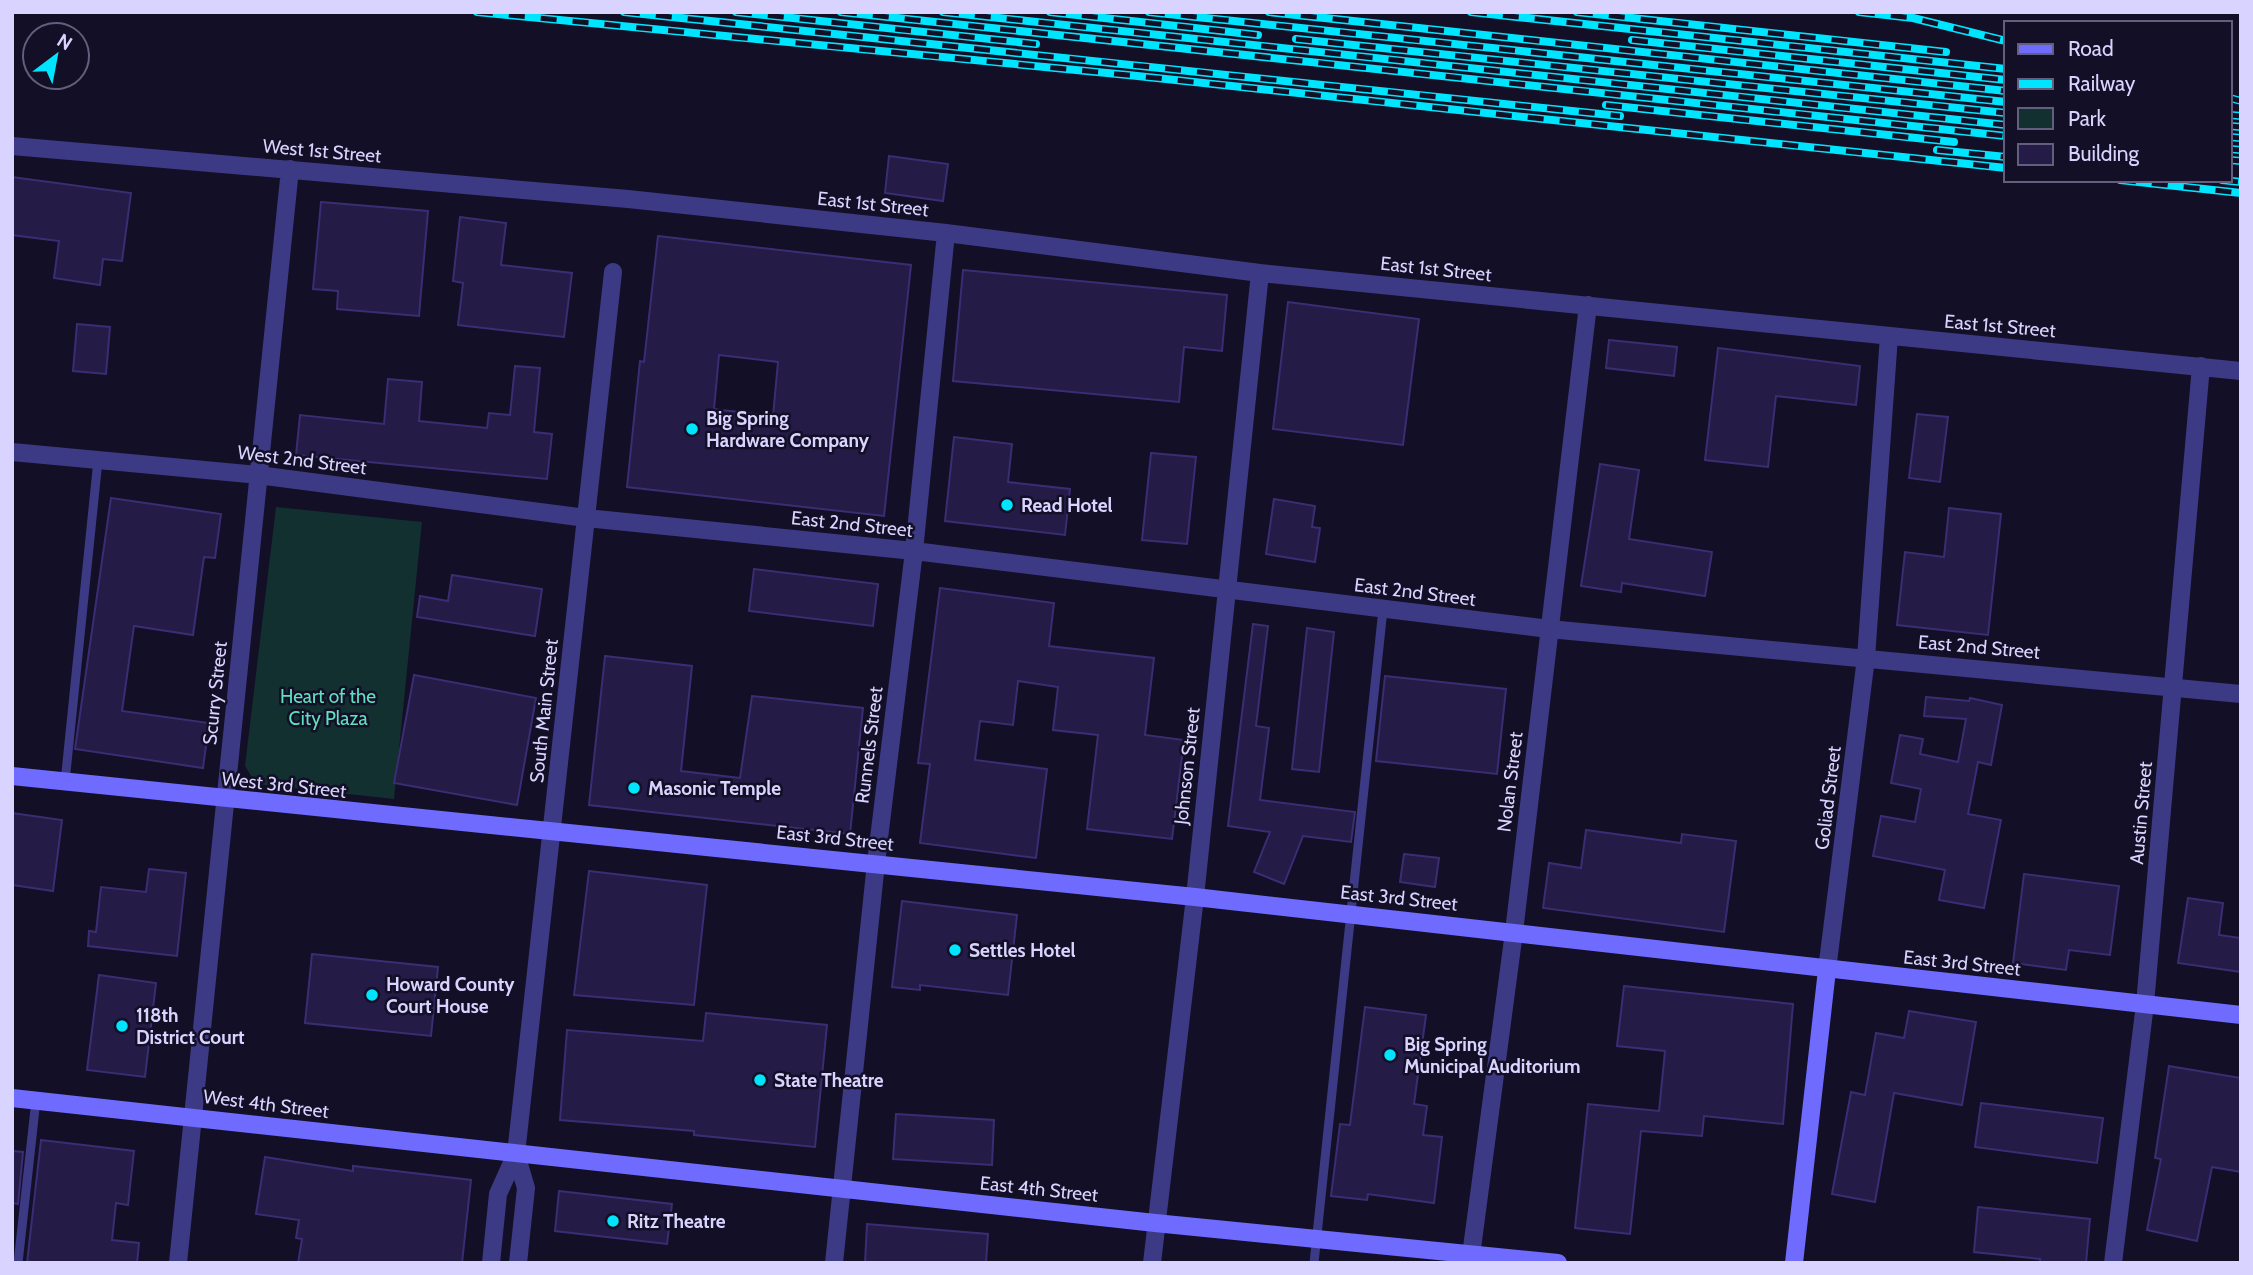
<svg xmlns="http://www.w3.org/2000/svg" width="2253" height="1275" font-family="Cabin,sans-serif">
  <rect width="100%" height="100%" fill="#130f26"/>
  <path fill="#12302f" d="M276,507L422,522L394,799L256,784L245,766Z"/>
  <path fill="#241b47" stroke="#3b2d73" stroke-width="2" fill-rule="evenodd" d="M889,156L948,164L943,201L885,193Z
    M12,177L131,193L122,261L103,259L100,285L54,278L59,241L12,235Z
    M321,202L428,211L419,316L337,309L338,291L313,289Z
    M460,217L506,223L501,265L572,273L564,337L458,325L463,283L453,281Z
    M658,236L911,265L884,516L627,487L640,361L644,362ZM719,355L778,362L773,416L714,409Z
    M963,270L1227,295L1222,351L1184,347L1179,402L953,381Z
    M1288,302L1419,319L1403,445L1273,429Z
    M77,324L110,327L106,374L73,371Z
    M1609,340L1677,347L1674,376L1606,368Z
    M1718,348L1860,366L1856,405L1776,396L1768,467L1705,460Z
    M515,366L540,368L534,432L552,434L547,479L296,455L300,415L384,424L388,379L422,382L419,421L487,428L489,413L510,415Z
    M1917,414L1948,417L1940,482L1909,478Z
    M954,437L1012,444L1008,482L1070,489L1065,535L945,521Z
    M1151,453L1196,457L1187,544L1142,540Z
    M1600,464L1639,470L1629,539L1712,552L1705,596L1622,583L1621,592L1581,586Z
    M111,498L221,514L215,558L204,557L193,635L134,626L122,711L209,723L203,768L75,749Z
    M1274,499L1315,506L1312,527L1320,528L1315,562L1266,554Z
    M1949,508L2001,514L1988,635L1897,625L1905,552L1944,557Z
    M754,569L878,584L873,626L749,611Z
    M452,575L542,589L535,636L417,617L420,596L448,601Z
    M940,588L1054,603L1049,646L1154,658L1145,735L1184,740L1172,839L1087,829L1098,735L1053,730L1058,687L1018,681L1013,725L980,721L975,760L1047,769L1036,858L920,843L930,764L918,763Z
    M1253,624L1268,626L1256,726L1269,728L1260,800L1355,812L1351,842L1303,836L1284,884L1254,872L1270,832L1228,826Z
    M1307,628L1334,632L1319,772L1292,769Z
    M605,656L692,666L681,771L740,778L752,696L863,708L850,834L589,805Z
    M414,675L536,698L517,805L394,783Z
    M1385,676L1506,689L1497,774L1376,761Z
    M1926,697L1969,701L1970,698L2002,705L1991,765L1978,762L1968,814L2001,820L1984,908L1939,900L1945,870L1873,856L1881,816L1915,822L1921,789L1891,783L1900,735L1923,739L1920,754L1958,762L1966,719L1924,716Z
    M12,813L62,820L53,891L12,885Z
    M1586,830L1681,843L1682,834L1736,841L1724,932L1543,908L1549,863L1581,868Z
    M1404,854L1439,858L1435,887L1400,882Z
    M149,869L186,873L177,956L88,946L89,931L96,932L101,887L146,892Z
    M589,871L707,885L694,1005L574,995Z
    M2024,874L2119,886L2110,955L2069,950L2066,970L2013,963Z
    M2188,898L2223,903L2219,935L2241,938V972L2178,963Z
    M902,901L1017,915L1008,995L920,985V990L892,987Z
    M312,954L438,967L431,1036L305,1023Z
    M99,975L156,983L145,1077L87,1070Z
    M1624,986L1793,1004L1783,1124L1704,1116L1702,1136L1641,1131L1630,1234L1575,1228L1588,1104L1659,1111L1665,1051L1617,1046Z
    M1365,1007L1426,1015L1414,1104L1427,1106L1423,1135L1442,1137L1434,1203L1368,1194L1367,1200L1331,1196L1340,1124L1350,1125Z
    M1909,1011L1976,1022L1962,1105L1894,1093L1875,1202L1832,1194L1851,1092L1865,1095L1876,1033L1904,1038Z
    M706,1013L827,1025L815,1147L694,1135V1131L560,1120L567,1030L703,1041Z
    M2169,1066L2241,1078V1172L2212,1167L2197,1241L2147,1230L2161,1159L2155,1158Z
    M1981,1103L2103,1118L2097,1163L1975,1147Z
    M896,1114L994,1120L992,1165L893,1159Z
    M41,1140L134,1151L128,1205L116,1203L112,1240L139,1243L137,1263H27Z
    M12,1151L23,1152L18,1204L12,1203Z
    M265,1157L353,1171V1166L471,1180L462,1263H298L302,1239L296,1238L299,1220L256,1214Z
    M559,1191L672,1204L667,1244L555,1231Z
    M1978,1207L2090,1219L2086,1263H2040V1259L1974,1252Z
    M867,1224L988,1234L986,1263H865Z"/>
  <g fill="none" stroke-linecap="round" stroke-linejoin="round">
    <path stroke="#3d3a85" stroke-width="9" d="M65,782L98,460
      M18,1263L36,1100
      M1314,1263L1383,609"/>
    <path stroke="#3d3a85" stroke-width="18" d="M12,146L628,199L946,233L1260,273L2241,371
      M12,452L258,475L586,518L914,551L1549,629L2241,694
      M1827,970L1866,658L1889,336
      M516,1154L526,1188L518,1263
      M178,1263L290,169
      M491,1263L498,1194L516,1154L613,272
      M834,1263L876,863L914,551L946,233
      M1152,1263L1195,897L1260,273
      M1470,1263L1514,932L1588,305
      M2113,1263L2145,1004L2201,366"/>
    <path stroke="#6f6bff" stroke-width="18" d="M12,776L1195,897L2241,1015
      M12,1098L1155,1223L1558,1263
      M1794,1263L1827,970"/>
    <g stroke="#00e5ff" stroke-width="8">
      <path id="rail" d="M477,12L1128,75L2006,168
        M624,12L1620,116
        M736,12L1036,44
        M841,12L2006,136
        M943,12L2006,125
        M1050,12L1258,35
        M1149,12L2006,102
        M1269,12L2006,91
        M1471,12L2006,69
        M1577,12L1946,52
        M1859,12L1913,18L2006,41
        M1296,39L2006,113
        M1632,40L2006,80
        M2230,98L2241,101
        M1606,105L1954,142
        M2230,115L2241,116
        M2230,126L2241,127
        M2230,137L2241,138
        M2230,149L2241,150
        M1937,150L2006,157
        M2230,160L2241,161
        M2120,180L2241,193
        M2222,180L2241,182"/>
    </g>
    <use href="#rail" stroke="#130f26" stroke-width="5" stroke-dasharray="16" stroke-linecap="butt"/>
  </g>
  <g fill="#00e5ff" stroke="#130f26" stroke-width="2.5">
    <circle cx="692" cy="429" r="7"/>
    <circle cx="1007" cy="505" r="7"/>
    <circle cx="634" cy="788" r="7"/>
    <circle cx="955" cy="950" r="7"/>
    <circle cx="372" cy="995" r="7"/>
    <circle cx="122" cy="1026" r="7"/>
    <circle cx="1390" cy="1055" r="7"/>
    <circle cx="760" cy="1080" r="7"/>
    <circle cx="613" cy="1221" r="7"/>
  </g>
  <g text-anchor="middle" dominant-baseline="central" stroke-width="5" stroke-linejoin="round" paint-order="stroke">
    <g font-size="19" fill="#d9d4ff" stroke="#130f26">
      <text transform="translate(322 151) rotate(5)">West 1st Street</text>
      <text transform="translate(873 204) rotate(6)">East 1st Street</text>
      <text transform="translate(1436 269) rotate(6)">East 1st Street</text>
      <text transform="translate(2000 326) rotate(5)">East 1st Street</text>
      <text transform="translate(302 460) rotate(7)">West 2nd Street</text>
      <text transform="translate(852 524) rotate(6)">East 2nd Street</text>
      <text transform="translate(1415 592) rotate(7)">East 2nd Street</text>
      <text transform="translate(1979 647) rotate(5)">East 2nd Street</text>
      <text transform="translate(215 693) rotate(-84)">Scurry Street</text>
      <text transform="translate(544 711) rotate(-84)">South Main Street</text>
      <text transform="translate(869 745) rotate(-83)">Runnels Street</text>
      <text transform="translate(1187 766) rotate(-84)">Johnson Street</text>
      <text transform="translate(1510 782) rotate(-83)">Nolan Street</text>
      <text transform="translate(284 785) rotate(6)">West 3rd Street</text>
      <text transform="translate(1828 798) rotate(-83)">Goliad Street</text>
      <text transform="translate(2141 813) rotate(-85)">Austin Street</text>
      <text transform="translate(835 838) rotate(6)">East 3rd Street</text>
      <text transform="translate(1399 898) rotate(6)">East 3rd Street</text>
      <text transform="translate(1962 963) rotate(6)">East 3rd Street</text>
      <text transform="translate(266 1104) rotate(7)">West 4th Street</text>
      <text transform="translate(1039 1189) rotate(6)">East 4th Street</text>
    </g>
    <g font-size="19" font-weight="bold" fill="#d9d4ff" stroke="#130f26" text-anchor="start">
      <text x="706" y="418">Big Spring<tspan x="706" dy="22">Hardware Company</tspan></text>
      <text x="1021" y="505">Read Hotel</text>
      <text x="648" y="788">Masonic Temple</text>
      <text x="969" y="950">Settles Hotel</text>
      <text x="386" y="984">Howard County<tspan x="386" dy="22">Court House</tspan></text>
      <text x="136" y="1015">118th<tspan x="136" dy="22">District Court</tspan></text>
      <text x="1404" y="1044">Big Spring<tspan x="1404" dy="22">Municipal Auditorium</tspan></text>
      <text x="774" y="1080">State Theatre</text>
      <text x="627" y="1221">Ritz Theatre</text>
    </g>
    <g font-size="19" fill="#5fe0c0" stroke="#130f26">
      <text x="328" y="696">Heart of the<tspan x="328" dy="22">City Plaza</tspan></text>
    </g>
  </g>
  <rect width="2253" height="1275" fill="none" stroke="#d9d4ff" stroke-width="28"/>
  <rect x="2004" y="21" width="228" height="161" fill="#130f26" stroke="#625e7d" stroke-width="2"/>
  <rect x="2018" y="44" width="35" height="10" fill="#6f6bff" stroke="#625e7d" stroke-width="2"/>
  <text x="2068" y="56" font-size="21" fill="#d9d4ff">Road</text>
  <rect x="2018" y="79" width="35" height="10" fill="#00e5ff" stroke="#625e7d" stroke-width="2"/>
  <text x="2068" y="91" font-size="21" fill="#d9d4ff">Railway</text>
  <rect x="2018" y="108" width="35" height="21" fill="#12302f" stroke="#625e7d" stroke-width="2"/>
  <text x="2068" y="126" font-size="21" fill="#d9d4ff">Park</text>
  <rect x="2018" y="144" width="35" height="21" fill="#241b47" stroke="#625e7d" stroke-width="2"/>
  <text x="2068" y="161" font-size="21" fill="#d9d4ff">Building</text>
  <g transform="translate(56 56) rotate(32)"><circle r="33" fill="#130f26" stroke="#625e7d" stroke-width="2"/>
  <path d="M0-5L12 26L0 18L-12 26Z" fill="#00e5ff"/>
  <text y="-10" font-size="19" font-weight="bold" text-anchor="middle" fill="#d9d4ff">N</text>
  </g>
</svg>
